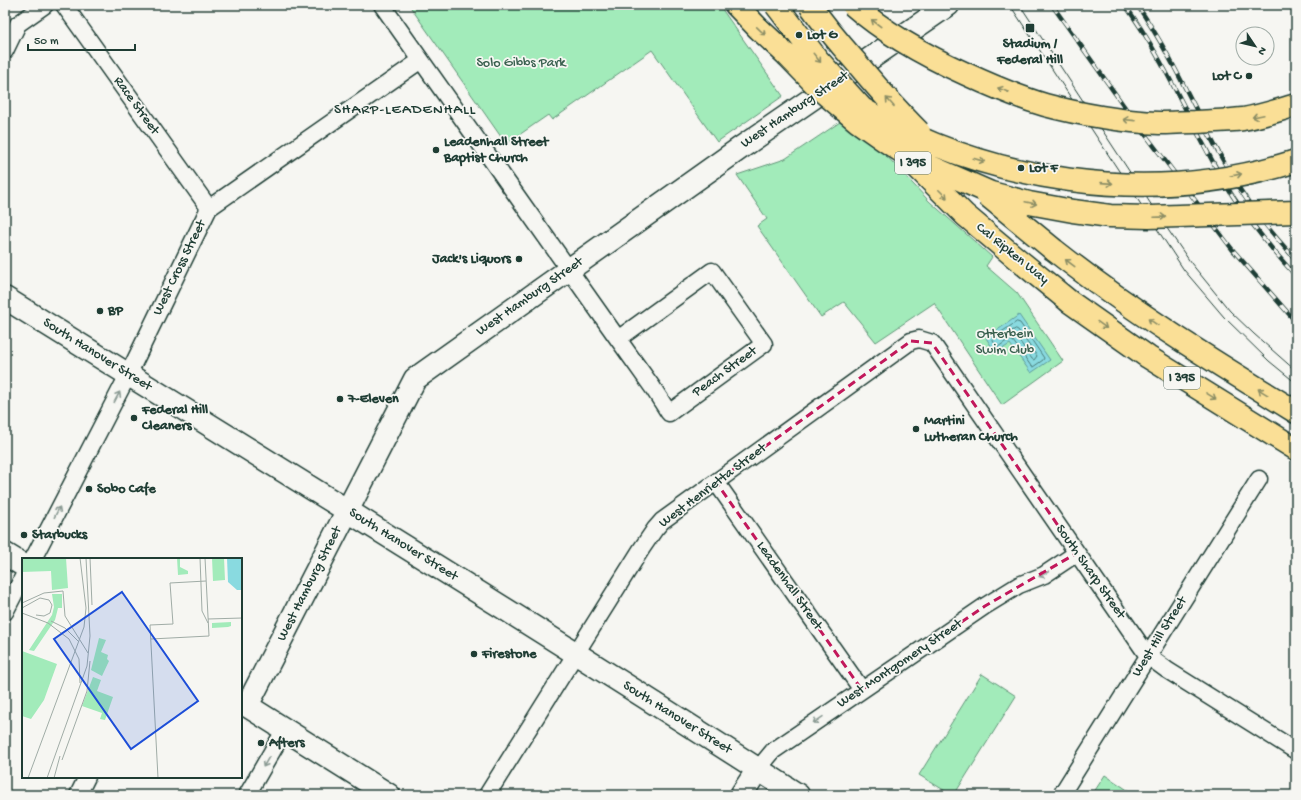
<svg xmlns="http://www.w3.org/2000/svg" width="1301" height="800" font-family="'Gochi Hand',sans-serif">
  <rect width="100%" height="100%" fill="#f6f6f2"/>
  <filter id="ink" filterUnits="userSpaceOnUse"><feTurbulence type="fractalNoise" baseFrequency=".025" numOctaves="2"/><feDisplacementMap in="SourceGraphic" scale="8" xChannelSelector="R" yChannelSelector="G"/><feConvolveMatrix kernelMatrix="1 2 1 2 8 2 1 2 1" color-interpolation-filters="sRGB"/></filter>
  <g filter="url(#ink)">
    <path fill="#a2ebba" stroke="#609477" d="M409,5H719L783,96L717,142L652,50L552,120L548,115L506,144Z
      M849,116L929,201L992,257L986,266L1017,293L1063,361L1002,405L934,303L876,342L844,302L821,317L757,226L767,219L737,175L785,159Z
      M982,674L1016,696L954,795H952L919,775Z
      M1105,775L1135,795H1092Z"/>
    <path fill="#89dae0" stroke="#5f9b9b" d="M1019,315L1050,360L1031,373L1010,344L996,353L986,338Z"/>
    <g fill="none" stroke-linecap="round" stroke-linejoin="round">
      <path stroke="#497c79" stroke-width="1" d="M1017,322L1020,323L1044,358L1043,360L1033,367L1031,366L1013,341L1008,340L998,347L993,341V338Z
        M1016,329L1018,330L1037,356L1034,360L1032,359L1018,339L1011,334V332Z"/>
      <g stroke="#1f3d34" stroke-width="19">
        <path id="street" d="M64,5L209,208
          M382,5L618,339L653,388L669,413L764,344L712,271L618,339
          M5,51L18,24L45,5
          M716,482L862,690
          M33,559L128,375L209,208L421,60
          M5,612L23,577
          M758,769L773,751L985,606L1019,585L1044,575L1077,553
          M78,795L87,777
          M247,795L285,729
          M487,795L642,548L655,529L662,521L911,341L919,339L932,343L1148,656L1167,670L1296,751
          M1061,795L1259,479"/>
      </g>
      <g stroke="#1f3d34" stroke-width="25">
        <path id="secondary" d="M5,298C270,463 536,626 798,795
          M5,554L23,565
          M241,702L389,795
          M247,706L415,379L739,149L948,5
          M741,795L758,769"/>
      </g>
      <g stroke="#1f3d34" stroke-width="25">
        <path id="highway" d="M736,5L758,28L787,55
          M1054,250C1130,310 1213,361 1296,412
          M1070,302L1148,357L1296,449"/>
      </g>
      <use href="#street" stroke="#f6f6f2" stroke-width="16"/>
      <use href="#secondary" stroke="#f6f6f2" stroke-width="22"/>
      <use href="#highway" stroke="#fadf96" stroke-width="22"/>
      <path stroke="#1f3d34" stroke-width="1" d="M1010,5L1184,270L1224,317L1269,361L1296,383
        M1020,5L1162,221L1191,263L1230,311L1254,334L1296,371"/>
      <g stroke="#1f3d34" stroke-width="4.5">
        <path id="rail" d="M1052,5L1129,113L1232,249L1296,322
          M1125,5C1168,64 1194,134 1232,195C1251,224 1273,251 1296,276
          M1137,5C1178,64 1203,131 1241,191C1257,216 1276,238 1296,260"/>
      </g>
      <use href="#rail" stroke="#f6f6f2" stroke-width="3" stroke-dasharray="9" stroke-linecap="butt"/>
      <g stroke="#1f3d34" stroke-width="25" stroke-linecap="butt">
        <path id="highway-bridge" d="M776,5L818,60L866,113
          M810,5C824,25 839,43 855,61C875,85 896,109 919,132
          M853,5C886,34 926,56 966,74C992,86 1018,97 1045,105C1078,114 1125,122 1159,123C1171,123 1183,122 1195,122C1211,121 1227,121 1243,119C1261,116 1279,110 1296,105
          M787,55L823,92L857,121L884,140L904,153L927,165L991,193L1029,203L1073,211L1110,216L1149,217L1296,212
          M854,104C984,183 1150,208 1296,161
          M914,164L965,215L1016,258L1070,302
          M987,195L1054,250"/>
      </g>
      <use href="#highway-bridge" stroke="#fadf96" stroke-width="22"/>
    </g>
    <defs><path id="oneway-shaft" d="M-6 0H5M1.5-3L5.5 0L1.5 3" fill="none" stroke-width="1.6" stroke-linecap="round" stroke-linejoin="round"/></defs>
    <g stroke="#8c8e65">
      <use href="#oneway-shaft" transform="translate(876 23) rotate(-143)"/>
      <use href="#oneway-shaft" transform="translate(761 31) rotate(44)"/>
      <use href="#oneway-shaft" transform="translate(817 58) rotate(51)"/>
      <use href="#oneway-shaft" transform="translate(1003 90) rotate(-158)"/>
      <use href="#oneway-shaft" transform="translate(890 102) rotate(-132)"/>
      <use href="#oneway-shaft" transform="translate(1258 116) rotate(168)"/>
      <use href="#oneway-shaft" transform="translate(1129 120) rotate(-174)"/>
      <use href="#oneway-shaft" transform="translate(979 160) rotate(16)"/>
      <use href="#oneway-shaft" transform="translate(1236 175) rotate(-11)"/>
      <use href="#oneway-shaft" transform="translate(1107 183) rotate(4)"/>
      <use href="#oneway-shaft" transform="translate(943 194) rotate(45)"/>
      <use href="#oneway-shaft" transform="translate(1031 203) rotate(12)"/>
      <use href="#oneway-shaft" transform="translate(1160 217) rotate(-2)"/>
      <use href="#oneway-shaft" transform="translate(1070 263) rotate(-143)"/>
      <use href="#oneway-shaft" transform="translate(1153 322) rotate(-146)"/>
      <use href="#oneway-shaft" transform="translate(1102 325) rotate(36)"/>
      <use href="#oneway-shaft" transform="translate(1263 392) rotate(-148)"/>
      <use href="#oneway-shaft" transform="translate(1211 396) rotate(32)"/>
    </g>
    <g stroke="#8a9a93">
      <use href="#oneway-shaft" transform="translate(117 397) rotate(-62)"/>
      <use href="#oneway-shaft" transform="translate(57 512) rotate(-63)"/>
      <use href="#oneway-shaft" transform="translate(1044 574) rotate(152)"/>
      <use href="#oneway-shaft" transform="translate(818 720) rotate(146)"/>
      <use href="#oneway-shaft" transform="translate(266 762) rotate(120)"/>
    </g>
  </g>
  <path fill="none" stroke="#c2185b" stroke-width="3" stroke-dasharray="8 5" stroke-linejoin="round" d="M911,341L932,343L1077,553L985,606L862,690L716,482Z"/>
  <g fill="#1f3d34" stroke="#f6f6f2" stroke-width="1.5">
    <rect x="1025" y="23" width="10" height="10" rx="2"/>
    <circle cx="799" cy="35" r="4"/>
    <circle cx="1249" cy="76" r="4"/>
    <circle cx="436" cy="150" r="4"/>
    <circle cx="1021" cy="168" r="4"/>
    <circle cx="519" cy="259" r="4"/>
    <circle cx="100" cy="311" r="4"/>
    <circle cx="340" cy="399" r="4"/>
    <circle cx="134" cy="418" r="4"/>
    <circle cx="916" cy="429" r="4"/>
    <circle cx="89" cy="489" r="4"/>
    <circle cx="24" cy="535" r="4"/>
    <circle cx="474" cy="654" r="4"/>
    <circle cx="261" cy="743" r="4"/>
  </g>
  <g text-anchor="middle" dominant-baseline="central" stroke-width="3.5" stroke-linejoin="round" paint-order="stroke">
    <g fill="#f6f6f2" stroke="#60746d" stroke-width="1">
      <rect x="895" y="152" width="36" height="22" rx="3"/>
      <rect x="1164" y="367" width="36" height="22" rx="3"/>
    </g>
    <g font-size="13" font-weight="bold" fill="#1f3d34">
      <text x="913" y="163">I 395</text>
      <text x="1182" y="378">I 395</text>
    </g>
    <g font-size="14" font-weight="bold" fill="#1f3d34" stroke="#f6f6f2" text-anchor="start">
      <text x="807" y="35">Lot G</text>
      <text x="1030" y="44" text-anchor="middle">Stadium /<tspan x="1030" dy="16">Federal Hill</tspan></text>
      <text x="1241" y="76" text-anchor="end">Lot C</text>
      <text x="444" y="142">Leadenhall Street<tspan x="444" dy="16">Baptist Church</tspan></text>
      <text x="1029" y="168">Lot F</text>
      <text x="511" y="259" text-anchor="end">Jack's Liquors</text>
      <text x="108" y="311">BP</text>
      <text x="348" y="399">7-Eleven</text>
      <text x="142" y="410">Federal Hill<tspan x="142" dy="16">Cleaners</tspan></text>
      <text x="924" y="421">Martini<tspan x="924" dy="16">Lutheran Church</tspan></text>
      <text x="97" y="489">Sobo Cafe</text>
      <text x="32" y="535">Starbucks</text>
      <text x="482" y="654">Firestone</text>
      <text x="269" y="743">Afters</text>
    </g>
    <g font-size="14" fill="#39604f" stroke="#f6f6f2">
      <text x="521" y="63">Solo Gibbs Park</text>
      <text x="1005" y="334">Otterbein<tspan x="1005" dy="16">Swim Club</tspan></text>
    </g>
    <g font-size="14" fill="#1f3d34" stroke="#f6f6f2">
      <text transform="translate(136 106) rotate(54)">Race Street</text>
      <text transform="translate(795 110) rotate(-34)">West Hamburg Street</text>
      <text transform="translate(1012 254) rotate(39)">Cal Ripken Way</text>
      <text transform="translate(180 268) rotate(-64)">West Cross Street</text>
      <text transform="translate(530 297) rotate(-35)">West Hamburg Street</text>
      <text transform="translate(97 355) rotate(32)">South Hanover Street</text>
      <text transform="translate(725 372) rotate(-36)">Peach Street</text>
      <text transform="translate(713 486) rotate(-37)">West Henrietta Street</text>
      <text transform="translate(403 545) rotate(32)">South Hanover Street</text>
      <text transform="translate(1090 572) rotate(55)">South Sharp Street</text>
      <text transform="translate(310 584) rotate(-63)">West Hamburg Street</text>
      <text transform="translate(789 586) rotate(55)">Leadenhall Street</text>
      <text transform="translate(1160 637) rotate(-58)">West Hill Street</text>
      <text transform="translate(900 664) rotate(-34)">West Montgomery Street</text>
      <text transform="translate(677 718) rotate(32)">South Hanover Street</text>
    </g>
    <g font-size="15" letter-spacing="1" fill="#1f3d34" stroke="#f6f6f2">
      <text x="405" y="110">SHARP-LEADENHALL</text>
    </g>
  </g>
  <g transform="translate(22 558)">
    <rect width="220" height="220" fill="#f6f6f2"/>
    <path d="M0,0H44L46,30L30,32L29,13L0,14ZM155,0H158V9L166,13V16L156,17ZM190,0H202L203,22L191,23ZM30,36H40V50H36L33,62L12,93L7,92L30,57L32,49ZM209,64V68L206,69L190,70V65ZM77,80L84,82L79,94L86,97L85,101L87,103L80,118L69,112ZM0,93L35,106L22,142L9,161L0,158ZM71,119L79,122L75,133L91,139L83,162L78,161L80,155L60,148Z" fill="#a2ebba"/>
    <path d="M205,0H220V32H215L206,24Z" fill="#89dae0"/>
    <path fill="none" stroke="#a0aca6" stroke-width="1" d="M68,0L70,47M178,0L180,53L186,65M41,33L43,58L66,95M0,45L22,35L41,33M0,50L18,40L27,42L30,47L28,55L22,58L14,57M0,55L26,65L47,81L57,101L58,125M186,61L220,60M29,63L43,70L57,84M129,81L187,78L183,0M40,202L65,133L68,103M6,220L62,69L64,50L58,0M25,220L65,108L68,78L64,0M32,220L38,198M136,220L128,67L151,66L148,25L184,23"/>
    <path fill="#1d4ed8" fill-opacity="0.15" stroke="#1d4ed8" stroke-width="2" d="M100,34L176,143L109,191L32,81Z"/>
    <rect width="220" height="220" fill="none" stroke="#1f3d34" stroke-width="2"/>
  </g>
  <rect width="1301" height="800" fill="none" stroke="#f6f6f2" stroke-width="20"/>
  <rect x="10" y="10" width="1281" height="780" fill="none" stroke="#1f3d34" stroke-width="1.5" filter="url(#ink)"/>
  <g transform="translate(1255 46) rotate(125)"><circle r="19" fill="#f6f6f2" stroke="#a0aca6"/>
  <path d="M0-3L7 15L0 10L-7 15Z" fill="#1f3d34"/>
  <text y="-6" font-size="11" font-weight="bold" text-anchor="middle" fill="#1f3d34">N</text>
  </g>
  <path d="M28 44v6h107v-6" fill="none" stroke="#1f3d34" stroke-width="2"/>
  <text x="34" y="44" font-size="12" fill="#1f3d34" stroke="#f6f6f2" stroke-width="3" paint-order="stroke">50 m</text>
</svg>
